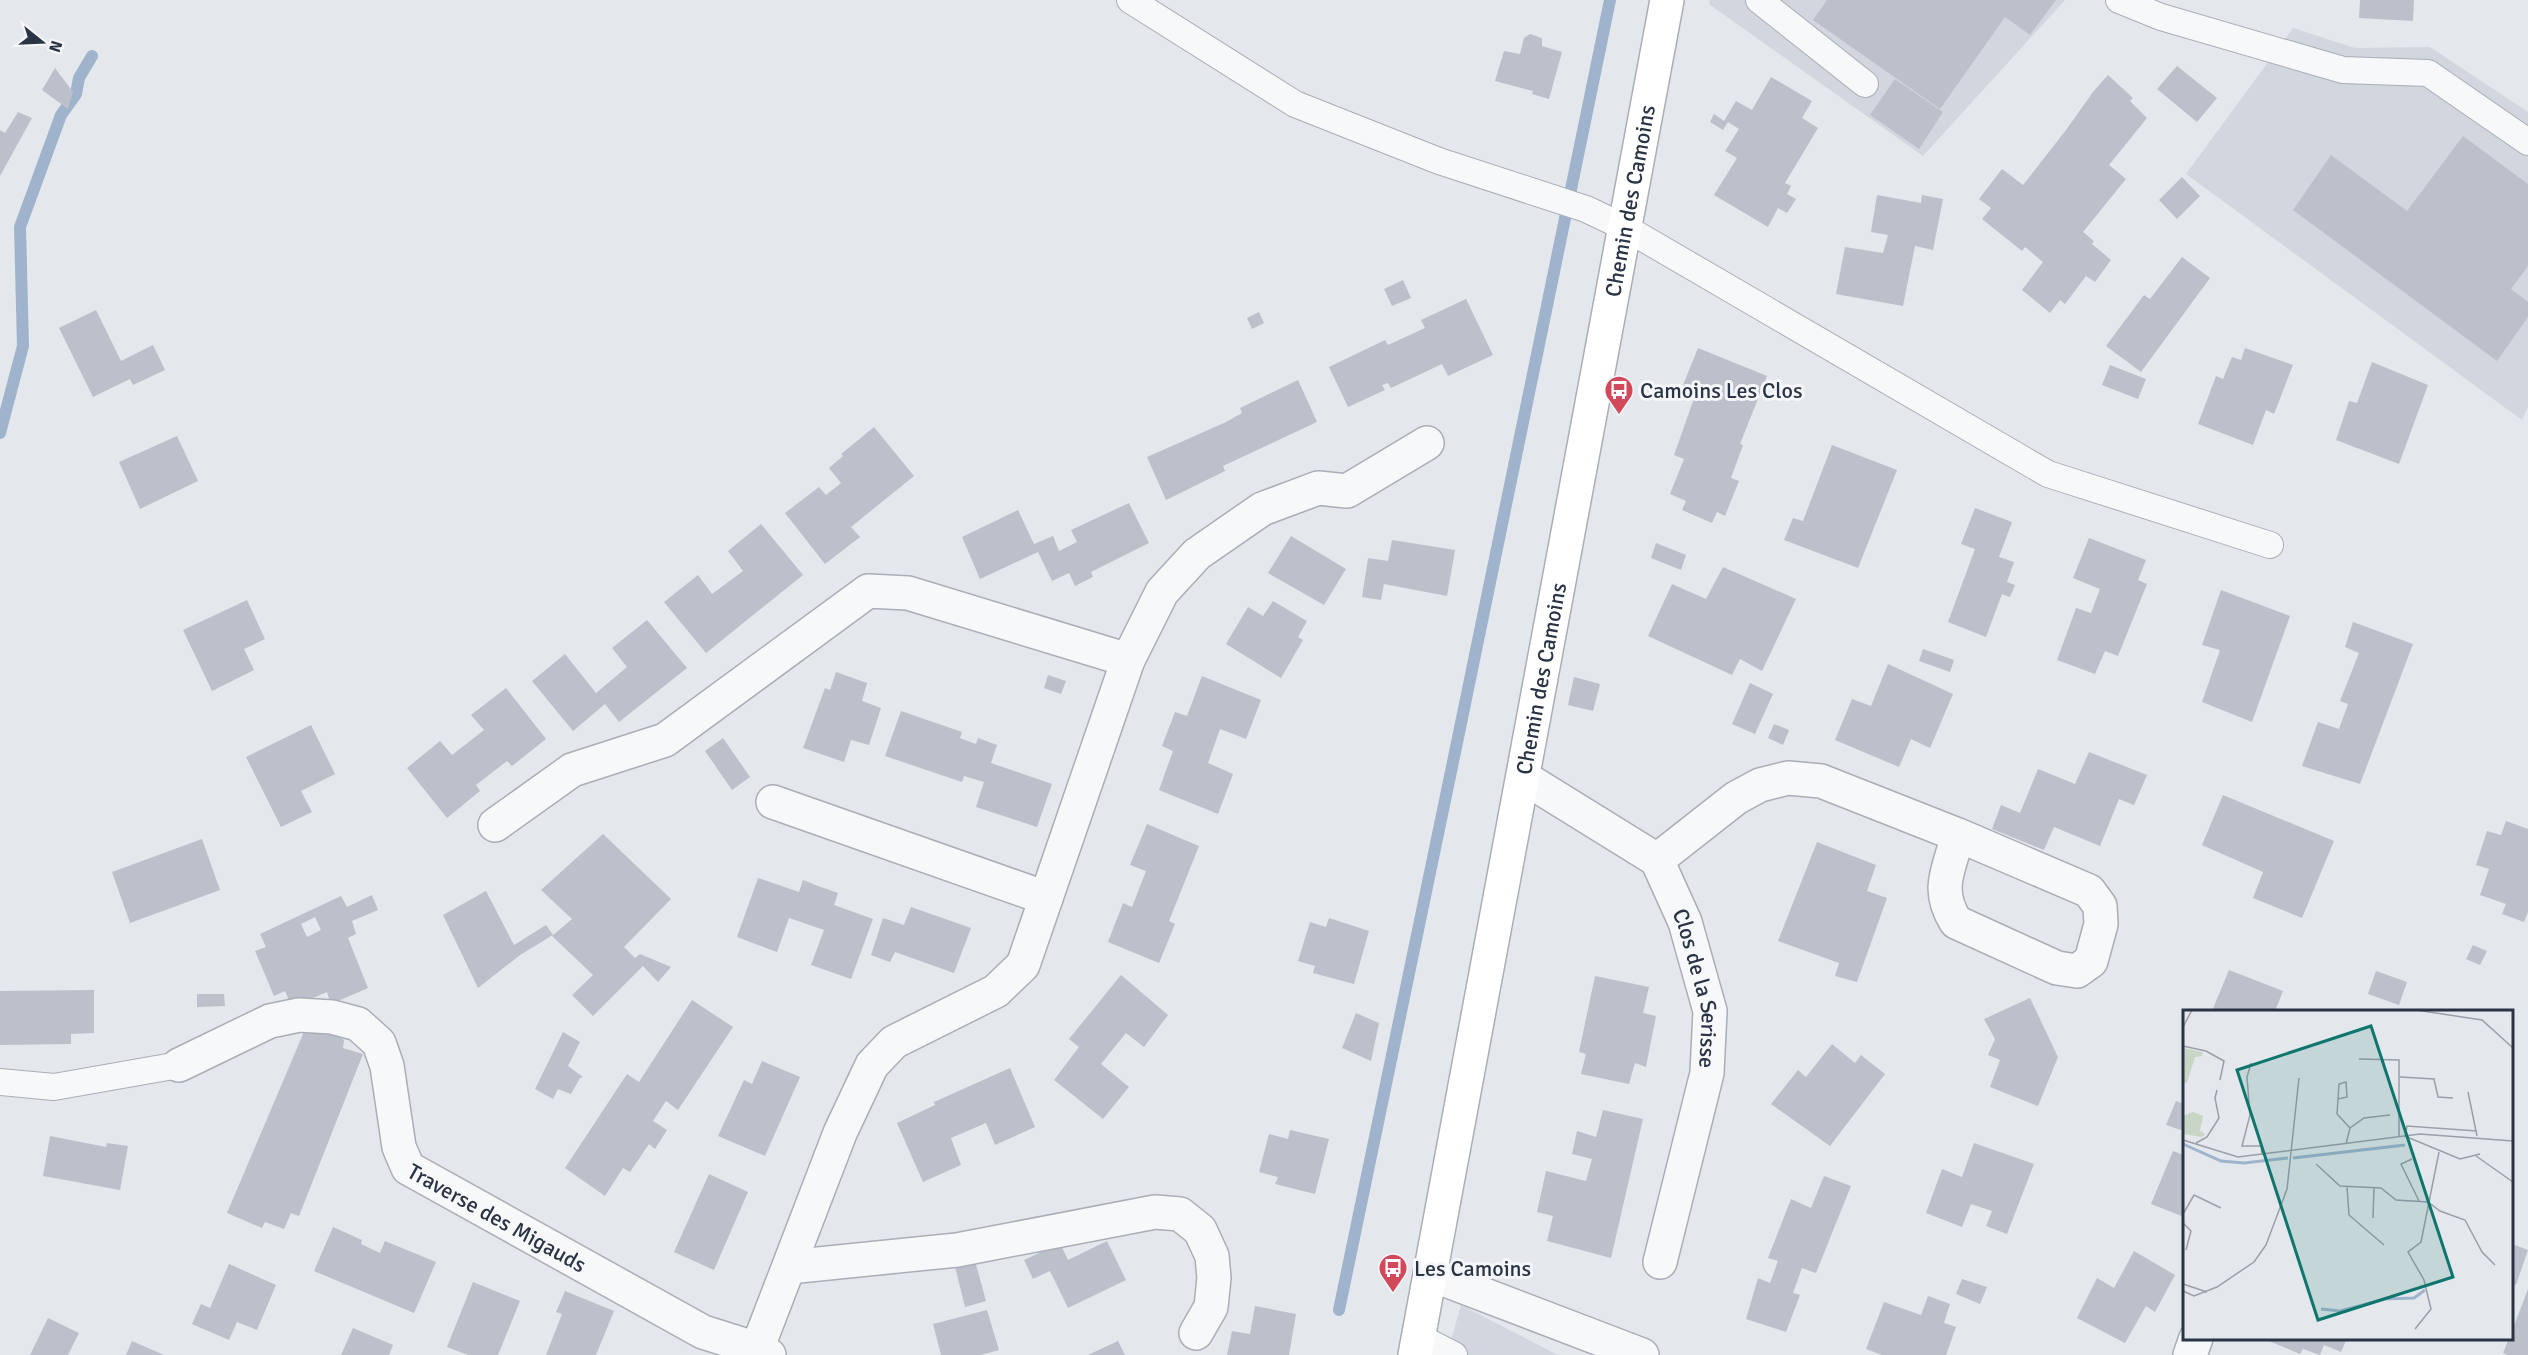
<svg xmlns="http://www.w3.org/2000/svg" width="2528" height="1355" font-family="Signika,sans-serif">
  <rect width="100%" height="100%" fill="#e4e7ec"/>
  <path fill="#d2d6de" d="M1710,0H2065L1923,156L1709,4Z
    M2293,28L2355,48L2430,47L2528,112V407L2522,420L2186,174Z
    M1461,1305L1558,1355H1447Z"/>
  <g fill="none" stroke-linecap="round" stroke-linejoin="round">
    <path stroke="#9fb4cc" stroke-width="12" d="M0,433L23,346L20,227L61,115L76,94L79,78L92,56
      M1339,1310C1432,874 1518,436 1610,0"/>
  </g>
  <path fill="#bbc0ca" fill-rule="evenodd" d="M1827,0H2056L2030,35L2005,17L1940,109L1813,20Z
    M2360,0H2414L2413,21L2359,18Z
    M1530,34L1542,38V46L1562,52L1549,99L1532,94L1533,91L1495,81L1504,51L1520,54L1524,38Z
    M2177,66L2217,98L2197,122L2157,89Z
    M55,68L73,92L68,109L42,90Z
    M2108,75L2133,98L2130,101L2147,118L2109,165L2126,179L2083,232L2094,241L2092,244L2111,260L2095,282L2086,276L2065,304L2060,300L2050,313L2022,290L2043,262L2025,247L2022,251L1982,219L1991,208L1979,199L2002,169L2023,185L2066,130L2093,92Z
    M1771,77L1812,101L1802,118L1818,128L1785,183L1791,186L1787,194L1796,199L1787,213L1778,208L1768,227L1714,195L1737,158L1725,151L1739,129L1728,122L1723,130L1710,122L1714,114L1724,121L1736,101L1752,110Z
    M1895,79L1943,112L1919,149L1870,115Z
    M18,112L32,118L0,176V130L5,133Z
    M2463,136L2528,184V266L2511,289L2528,302V317L2497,361L2293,210L2331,155L2407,211Z
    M2182,177L2200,196L2177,219L2159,200Z
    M1877,195L1921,203L1922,195L1943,199L1933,250L1915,246L1903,306L1836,294L1845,247L1883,253L1888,235L1871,232Z
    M2182,257L2210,278L2141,372L2106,346L2144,295L2150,299Z
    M1403,280L1411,298L1392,306L1384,289Z
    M1466,299L1493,355L1448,376L1442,364L1391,388L1388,383L1382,385L1385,390L1348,407L1329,367L1385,340L1388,345L1425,328L1421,320Z
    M96,310L121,361L153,345L165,370L133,385L130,379L93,397L59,328Z
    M1259,312L1264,323L1252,329L1247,318Z
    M1698,348L1767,376L1740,444L1743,445L1731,478L1739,481L1725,516L1717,512L1712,523L1682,510L1686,501L1670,494L1684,459L1674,455L1697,390L1683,385Z
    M2245,348L2293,365L2274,414L2266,410L2253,445L2198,424L2216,376L2223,379L2232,357L2241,360Z
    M2372,362L2428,385L2399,464L2336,440L2349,401L2357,403Z
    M2110,365L2146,379L2138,399L2102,385Z
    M1298,380L1317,422L1223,466L1225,471L1166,500L1147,457L1224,423L1242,413L1240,408Z
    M874,427L914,476L851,527L860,537L825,564L785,513L819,487L826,495L841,483L829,468L843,456L841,454Z
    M177,436L198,481L140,509L119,462Z
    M1832,445L1897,470L1858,568L1784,540L1793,518L1803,521Z
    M1129,503L1149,543L1091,572L1093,577L1075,586L1069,573L1052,581L1038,552L980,579L962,537L1018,510L1034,544L1053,536L1059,551L1077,542L1071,530Z
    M1975,508L2012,522L1999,557L2014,562L2007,582L2015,585L2010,597L2002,594L1986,637L1948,622L1975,549L1961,544Z
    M761,524L803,575L706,653L664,602L698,575L712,594L743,571L728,551Z
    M1291,536L1346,569L1324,605L1268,573Z
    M2089,538L2146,560L2138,580L2147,584L2118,656L2105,651L2095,674L2057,660L2076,608L2091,613L2100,589L2073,578Z
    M1392,540L1455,550L1447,596L1384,584L1381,600L1362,597L1368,558L1388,561Z
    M1656,543L1686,555L1681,570L1651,558Z
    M1723,567L1796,599L1762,671L1740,659L1732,675L1648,636L1672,584L1706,599Z
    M2221,590L2290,616L2252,722L2202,702L2220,650L2202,645Z
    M247,600L265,639L244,649L254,670L212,691L183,630Z
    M1273,601L1307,621L1298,637L1303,640L1281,678L1226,644L1248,607L1263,616Z
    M647,620L687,668L619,722L605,704L573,731L532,681L565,654L596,693L627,667L612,648Z
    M2353,622L2413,644L2360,784L2302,766L2318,722L2339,729L2348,704L2340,701L2359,653L2345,647Z
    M1923,649L1954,660L1950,672L1919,661Z
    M1888,664L1953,694L1930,748L1911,739L1899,767L1835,740L1852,699L1871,706Z
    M836,672L867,683L862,701L881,708L869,745L851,740L844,762L803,748L825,688L830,690Z
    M1048,675L1066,681L1061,694L1044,688Z
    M1202,676L1261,700L1246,739L1220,729L1208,763L1233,774L1218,814L1159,790L1173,751L1162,746L1175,712L1187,716Z
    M1574,677L1600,684L1593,711L1568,705Z
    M1750,683L1773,694L1755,734L1732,724Z
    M506,688L546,739L512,766L507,761L476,785L480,791L447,818L407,768L440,741L452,755L484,730L471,715Z
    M901,711L962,732L960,738L976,744L978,738L997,745L991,763L1052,784L1037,827L976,807L984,782L964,776L962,782L885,756Z
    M1774,724L1789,730L1783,745L1768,738Z
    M311,725L335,774L301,791L312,812L281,827L246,757Z
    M723,738L750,777L732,790L705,751Z
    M2089,752L2147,775L2134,805L2119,799L2100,846L2054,827L2044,850L1992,829L2001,805L2020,813L2038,769L2075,784Z
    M2223,795L2334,841L2302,918L2253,898L2263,872L2202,845Z
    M2506,821L2528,829V912L2524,922L2502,914L2506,904L2480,895L2489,869L2476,865L2487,831L2501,835Z
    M1147,824L1199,846L1169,921L1175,924L1159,963L1108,942L1123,903L1132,907L1146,871L1130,865Z
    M603,834L671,899L624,947L635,958L640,954L671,967L658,982L643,966L593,1016L572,995L593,975L552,936L572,919L541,890Z
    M202,839L220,890L130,923L112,872Z
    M1817,842L1876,865L1867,891L1887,898L1857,982L1835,976L1839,963L1778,941Z
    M758,878L799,892L803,880L818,886L838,893L834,905L873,919L851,979L811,965L824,930L789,918L777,952L737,937Z
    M486,891L514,945L546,925L553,935L520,955L478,988L443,915Z
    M372,895L378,910L352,921L356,934L348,938L368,988L331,1004L327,992L292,1007L285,991L274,996L255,951L266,947L260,934L341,896L347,907ZM315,917L321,930L307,937L301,924Z
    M911,907L971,928L954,973L895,952L890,962L871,955L883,918L904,925Z
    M1329,918L1369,931L1354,984L1313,973L1315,966L1298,961L1310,922L1326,927Z
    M2473,945L2487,951L2480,965L2466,959Z
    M2229,970L2283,991L2275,1011H2212Z
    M2376,971L2407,982L2399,1005L2368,994Z
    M1121,975L1168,1015L1144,1047L1126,1033L1101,1064L1129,1087L1103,1119L1054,1080L1079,1047L1069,1039Z
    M1595,976L1649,987L1643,1013L1656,1016L1646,1067L1635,1063L1629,1084L1581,1074L1586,1054L1579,1052Z
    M94,990V1033L71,1034V1044L0,1045V991Z
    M197,994H224L225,1006L197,1007Z
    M2030,998L2058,1057L2038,1106L1990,1087L2000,1060L1988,1055L1995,1039L1984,1019Z
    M692,1000L733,1027L678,1110L666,1101L653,1121L667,1130L655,1149L649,1144L630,1172L623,1168L605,1196L565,1168L627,1074L639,1082Z
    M1356,1013L1379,1023L1371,1061L1342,1048Z
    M306,1027L335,1034L344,1040L343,1048L363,1054L299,1216L291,1213L284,1229L265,1222L262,1228L227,1213Z
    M563,1032L580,1042L568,1066L583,1077L580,1078L571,1094L558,1089L553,1099L535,1089Z
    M1832,1044L1855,1063L1861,1055L1885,1074L1830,1146L1771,1104L1798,1070L1806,1077Z
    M762,1061L800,1077L765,1156L718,1136L744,1080L752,1084Z
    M1010,1068L1035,1127L995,1145L986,1123L951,1138L961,1165L923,1182L897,1123L935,1105L934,1102Z
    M2176,1101L2184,1104V1131L2166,1125Z
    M1603,1110L1643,1119L1611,1258L1547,1241L1553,1216L1537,1212L1546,1171L1586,1181L1592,1159L1572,1154L1577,1131L1596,1137Z
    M1290,1130L1329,1139L1315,1194L1275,1184L1278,1177L1259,1172L1269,1134L1288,1139Z
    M50,1136L106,1147L107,1143L128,1146L120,1190L43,1176Z
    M1974,1143L2034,1164L2007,1234L1986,1226L1992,1211L1971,1204L1962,1227L1926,1213L1942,1169L1962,1177Z
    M2173,1151L2184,1155V1217L2151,1204Z
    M709,1174L748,1192L714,1270L674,1252Z
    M1824,1176L1851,1186L1816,1273L1802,1268L1793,1293L1800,1295L1786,1332L1746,1319L1758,1278L1770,1283L1778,1261L1768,1258L1791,1199L1811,1208Z
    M333,1227L362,1240L361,1244L380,1253L385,1241L436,1262L414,1313L314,1271Z
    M1107,1241L1126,1280L1068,1308L1050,1271L1033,1279L1024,1260L1060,1243L1068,1260Z
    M2512,1244L2528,1250L2516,1285L2512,1283Z
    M2134,1251L2175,1275L2155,1312L2146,1306L2125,1343L2077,1318L2097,1278L2114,1288Z
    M975,1261L986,1301L965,1307L955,1267Z
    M229,1264L276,1285L257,1330L237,1322L229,1340L192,1324L201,1304L210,1308Z
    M1962,1279L1987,1287L1980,1304L1956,1294Z
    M473,1282L520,1301L498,1355H468L447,1347Z
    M2528,1289V1355H2507L2503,1353L2509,1338H2512V1331Z
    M565,1291L614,1311L596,1355H546L562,1314L556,1312Z
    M1928,1296L1950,1304L1944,1323L1956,1327L1946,1355H1882L1866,1349L1884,1302L1921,1315Z
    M1255,1306L1296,1314L1289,1355H1227L1232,1331L1250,1334Z
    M987,1310L999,1350L981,1355H941L933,1324Z
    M48,1318L79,1333L68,1355H30Z
    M353,1328L393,1345L389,1355H341Z
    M2262,1338H2347L2341,1352L2324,1345L2320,1355L2303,1349L2300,1354Z
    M132,1341L164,1355H126Z
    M1118,1341L1125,1355H1088Z"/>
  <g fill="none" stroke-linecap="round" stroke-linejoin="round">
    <g stroke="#a9aeb7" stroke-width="28">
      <path id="lane" d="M1130,0L1295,104L1439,161L1586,209L1624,227L2048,474L2270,545
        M1759,0L1865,84
        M2119,0L2161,17L2343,70L2428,73L2528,142
        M0,1082L54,1087L179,1065
        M1417,1336L1454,1355"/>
    </g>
    <g stroke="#a9aeb7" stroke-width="36">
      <g id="street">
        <path d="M1523,777L1657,860L1736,798L1760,785L1788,778L1821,781L1958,835L2089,891L2100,906L2101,924L2091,961L2077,971L2057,968L1956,922C1935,889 1949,870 1958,835"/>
        <path d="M773,802L1046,898"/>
        <path d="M495,825L572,770L665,740L868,591L908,593L1128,660"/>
        <path id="s1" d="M1657,860L1685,922L1710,1011L1707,1073L1660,1262"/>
        <path id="s2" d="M179,1065L270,1021L299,1015L332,1017L358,1024L379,1043L387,1066L399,1147L408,1168L703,1332L757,1349L769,1355"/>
        <path d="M789,1267L957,1250L1155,1212L1180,1214L1200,1230L1212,1256L1214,1278L1211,1307L1196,1333"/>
        <path d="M1430,1274L1642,1355"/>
        <path d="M746,1355L757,1349L840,1133L872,1065L894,1042L996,991L1023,965L1128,660L1162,592L1197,554L1262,509L1318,488L1347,491L1427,443"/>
        <path d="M2190,1355L2196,1338"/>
      </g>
    </g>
    <g stroke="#a9aeb7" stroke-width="36">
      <g id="secondary">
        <path id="s3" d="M1415,1355L1667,0"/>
      </g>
    </g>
    <use href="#lane" stroke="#f7f8fa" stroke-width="26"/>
    <use href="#street" stroke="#f7f8fa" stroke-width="33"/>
    <use href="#secondary" stroke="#fff" stroke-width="33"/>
  </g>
  <defs>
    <g id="bus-pin" transform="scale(1.5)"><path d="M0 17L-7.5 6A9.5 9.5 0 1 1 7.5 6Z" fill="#d1495b" stroke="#f4f6f9"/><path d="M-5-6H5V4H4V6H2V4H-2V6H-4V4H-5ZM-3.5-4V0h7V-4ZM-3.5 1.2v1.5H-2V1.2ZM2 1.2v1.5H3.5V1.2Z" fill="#fff"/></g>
  </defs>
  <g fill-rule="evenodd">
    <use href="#bus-pin" x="1619" y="390"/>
    <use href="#bus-pin" x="1393" y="1268"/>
  </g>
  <g text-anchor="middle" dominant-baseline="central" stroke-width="6" stroke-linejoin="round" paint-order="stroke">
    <g font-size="22" fill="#2b3445" stroke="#f4f6f9">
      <text stroke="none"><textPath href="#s3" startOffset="1174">Chemin des Camoins</textPath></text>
      <text stroke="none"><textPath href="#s3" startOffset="688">Chemin des Camoins</textPath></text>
      <text stroke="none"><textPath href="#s1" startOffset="136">Clos de la Serisse</textPath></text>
      <text stroke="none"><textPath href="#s2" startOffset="450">Traverse des Migauds</textPath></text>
    </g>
    <g font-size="22" fill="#2b3445" stroke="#f4f6f9" text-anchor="start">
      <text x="1640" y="390">Camoins Les Clos</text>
      <text x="1414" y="1268">Les Camoins</text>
    </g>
  </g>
  <g transform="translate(2183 1010)">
    <rect width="330" height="330" fill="#e4e7ec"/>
    <path d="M0,38L20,42L19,46L12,47L4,73L0,72ZM10,102L20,106L17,121L22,124L19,127L0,124V106Z" fill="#c9d6c5"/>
    <path fill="none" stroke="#9fb4cc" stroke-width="3" d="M0,134L38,151L61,153L105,148M110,148L222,135M138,299L157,301L202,289L231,288L242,280"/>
    <path fill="none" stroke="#9a9fa9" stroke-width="1.5" d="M233,0L299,10L330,38M0,17L9,0M0,36L23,41L41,51L37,70M176,49L216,50V127M68,53L64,67L67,105L59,136H78L79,145M217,67L251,69L255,87L270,88M285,82L294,126M155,89L164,87L163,72L156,74L154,104L167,118L163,134M167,118L181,108L207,105M222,127L224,116L294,121M224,127L277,149L297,144M0,130L55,147L237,124L330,131M13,133L24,127L36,108L32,88L34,80M293,146L330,172M229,149L218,154L236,191M133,154L157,176L198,178L213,190L245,192L257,201L282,210L299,242L312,255M164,177L166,205L201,235M0,204L11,185L38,198M190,208L191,178M0,213L8,221L3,240M0,274L24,282M0,281L11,286L34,277L71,252L83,235L104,179L116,68M232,319L248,299L241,270L225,242L238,232L256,142"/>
    <path fill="#0f766e" fill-opacity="0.15" stroke="#0f766e" stroke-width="3" d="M188,16L270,267L135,310L54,60Z"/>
    <rect width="330" height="330" fill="none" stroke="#2b3445" stroke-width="3"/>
  </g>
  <g transform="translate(42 42) rotate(108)" stroke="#f4f6f9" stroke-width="4.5" paint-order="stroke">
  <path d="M0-4.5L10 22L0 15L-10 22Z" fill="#2b3445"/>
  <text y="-9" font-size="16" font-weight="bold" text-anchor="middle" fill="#2b3445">N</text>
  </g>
</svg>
